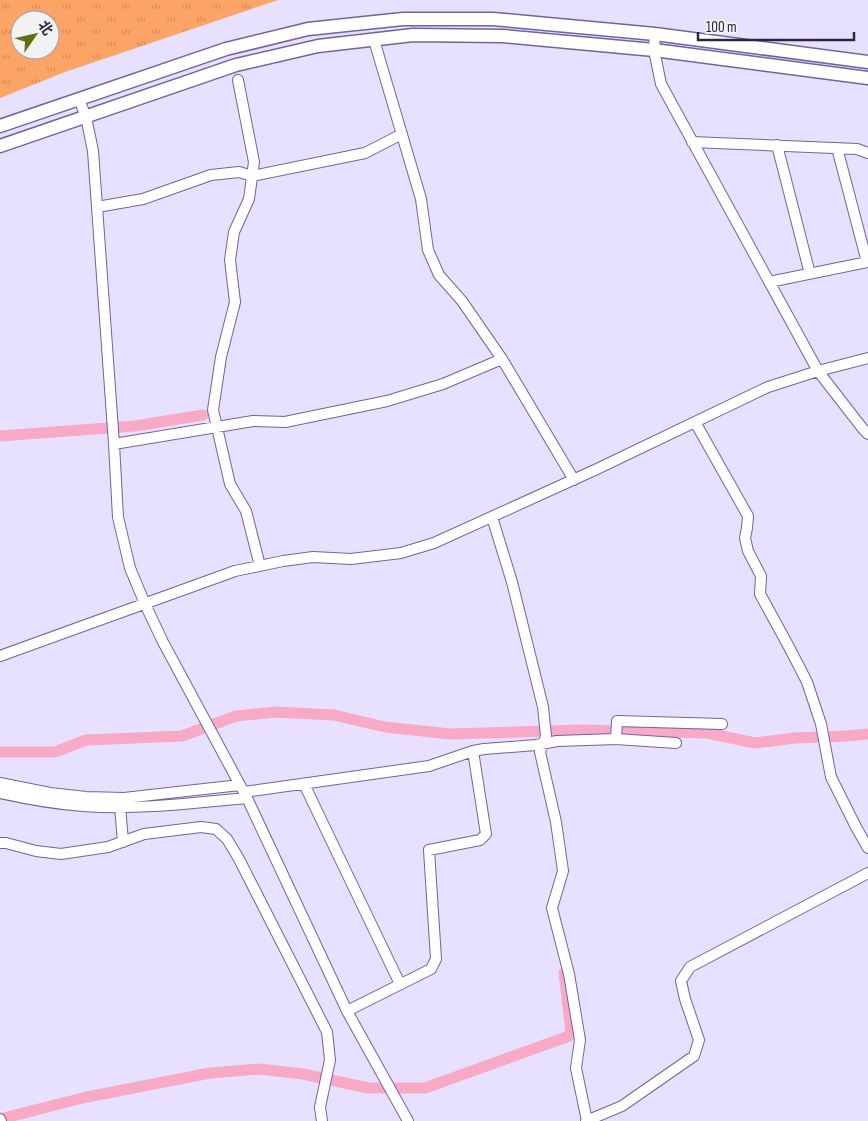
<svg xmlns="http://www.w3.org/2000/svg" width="868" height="1121" font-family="'Sofia Sans Condensed','Noto Sans SC',sans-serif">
  <defs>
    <pattern id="park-tufts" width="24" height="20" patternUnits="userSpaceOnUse" patternTransform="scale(1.25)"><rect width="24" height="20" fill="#fba465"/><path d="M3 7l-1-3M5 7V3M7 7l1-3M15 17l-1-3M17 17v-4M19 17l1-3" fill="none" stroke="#d78d59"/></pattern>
  </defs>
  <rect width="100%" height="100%" fill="#e7e0ff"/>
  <path fill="url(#park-tufts)" fill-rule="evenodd" d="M0,0H278L65,72L0,98ZM20,20H50V50H20Z"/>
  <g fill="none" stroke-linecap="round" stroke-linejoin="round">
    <path stroke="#f7a9c6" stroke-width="11" d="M0,436L135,426L203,415
      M0,752H55L86,740L182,736L236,716L276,712L334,715L385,727L450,734L581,730L707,733L755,743L795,738L845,736L868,734
      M0,1119L87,1097L210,1073L259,1069L303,1074L368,1088H425L569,1036L571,1032L564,973"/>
    <g stroke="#7461a4" stroke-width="12">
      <path id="minor" d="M655,34L654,50L661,84L818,371L863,429L868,434
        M374,40L421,199L428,250L439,275L462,301L502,359L574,480
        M238,80L254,162L249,199L234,232L230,260L235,302L221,357L213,410L230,484L246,511L260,566
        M79,99L86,117L93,151L114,444L118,517L130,568L145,604L163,642L247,798L347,1011L408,1121
        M692,142L857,149L868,153
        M777,145L810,274
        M837,148L867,262
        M97,207L143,199L211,175L239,172L252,176L365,153L402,134
        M769,282L868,262
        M695,422L748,516L747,528L745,538L748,551L761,576L760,594L789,647L807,682L821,724L831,777L856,827L868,848
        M114,444L253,421L285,422L387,401L443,384L502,359
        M492,517L512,582L543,707L546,736L540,752L556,822L563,871L552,908L569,974L580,1040L576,1068L587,1121
        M0,656L235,571L283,561L313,557L351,559L401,553L434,543L597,469L768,387L818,371L868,358
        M616,739L617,721L722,724
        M0,783L50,793L86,797L124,798L240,785
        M304,784L400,984
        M244,792L429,766L473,751L484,749L536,745L557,741L616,739L676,743
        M0,793C27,799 55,804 83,806C138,810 193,803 247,798
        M120,806L123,842
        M0,843H6L36,851L61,854L108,847L144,834L201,827L216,829L227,839L239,859L327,1032L330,1060L320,1107L322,1121
        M347,1011L431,969L436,959L429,850L480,840L486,834L473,751
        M0,1119L1,1121
        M586,1121L622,1106L694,1056L699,1040L685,999L681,981L690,967L868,873"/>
    </g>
    <g stroke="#7461a4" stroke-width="15">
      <path id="major" d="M0,126L226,49L308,29L403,19H493L655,34L868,62
        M0,146L236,65L318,46L413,35L503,36L654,50L868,78"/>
    </g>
    <use href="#minor" stroke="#fff" stroke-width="10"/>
    <use href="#major" stroke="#fff" stroke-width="12"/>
  </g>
  <g transform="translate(35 35) rotate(56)"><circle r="24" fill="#f2f2f2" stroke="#a3a0ac"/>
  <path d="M0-4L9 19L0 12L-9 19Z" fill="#636d13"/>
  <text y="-8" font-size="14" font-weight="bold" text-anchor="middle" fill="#2d2542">北</text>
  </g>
  <path d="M698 32v8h156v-8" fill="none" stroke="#2d2542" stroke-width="2.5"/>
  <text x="706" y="32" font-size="15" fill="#2d2542" stroke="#f2f2f2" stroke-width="4" paint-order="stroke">100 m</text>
</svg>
